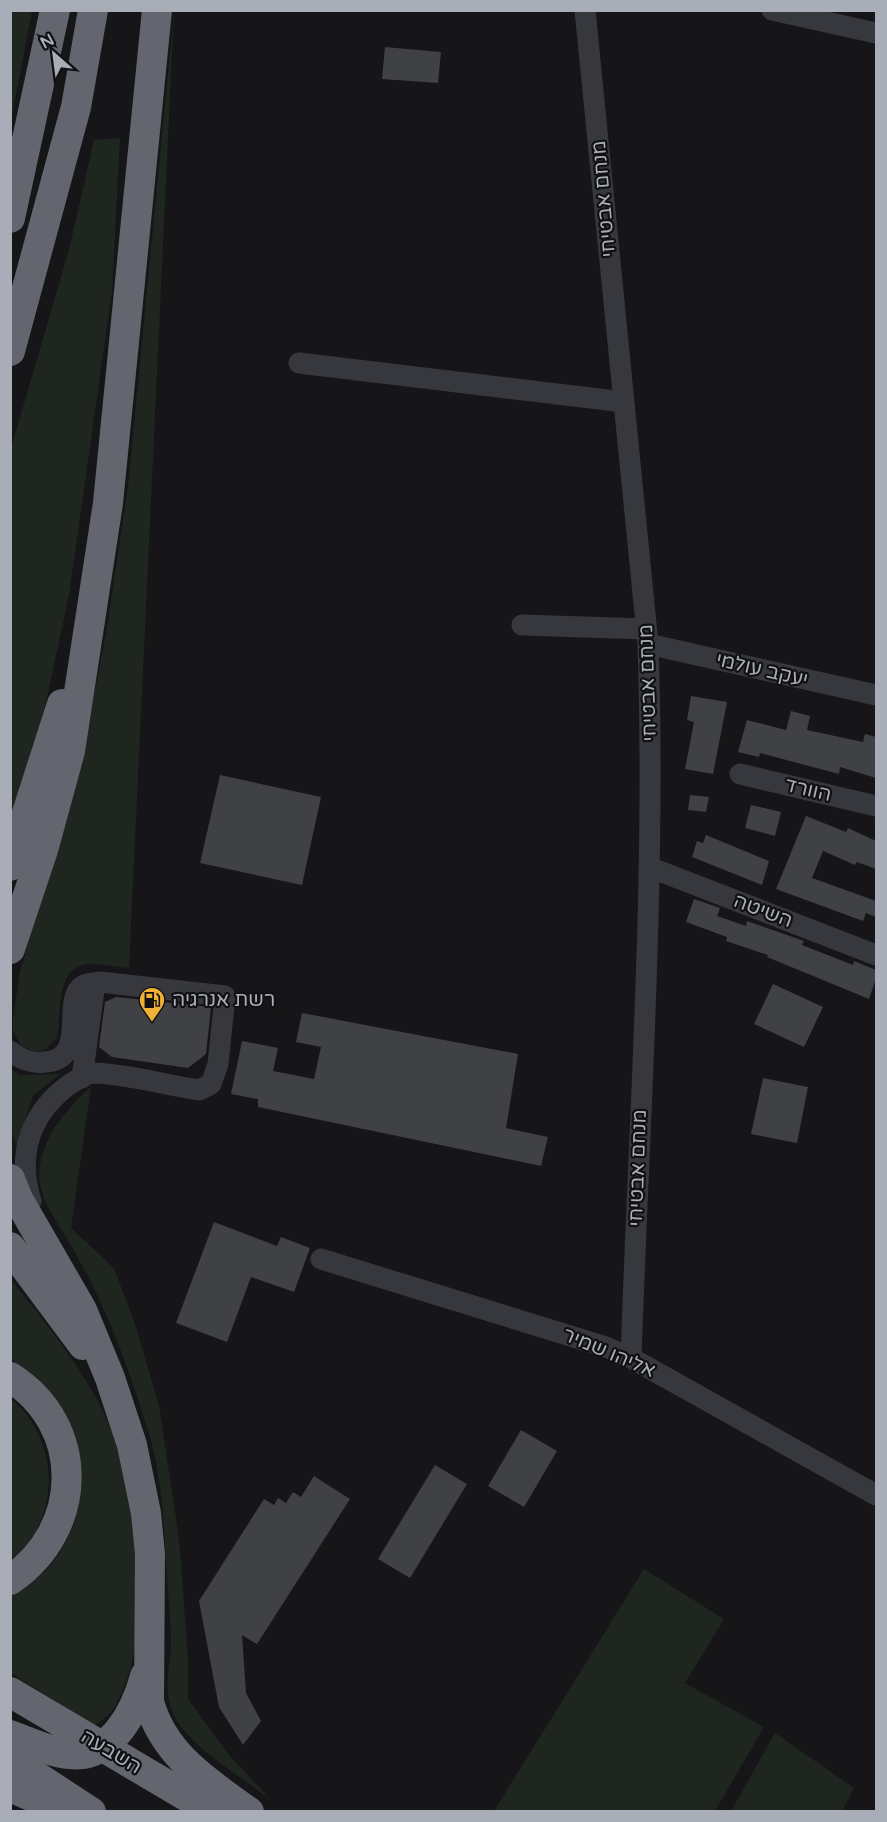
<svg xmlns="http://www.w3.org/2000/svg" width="887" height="1822" font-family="'Varela Round',Heebo,sans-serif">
  <rect width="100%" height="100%" fill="#161618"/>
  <path fill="#1e261f" d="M11,10L32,11L11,121L10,11Z
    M174,11L129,968C116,967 103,964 91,964C54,964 62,1015 57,1038L45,1050L34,1052L21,1045L13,1031V1018L20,972L84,747L106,634L128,486Z
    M120,138L112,292L69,595L37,744L11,821V448L69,250L94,140Z
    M11,1069L20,1075L60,1074L33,1096L16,1147L11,1128Z
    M91,1087L71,1228L114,1268L135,1324L159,1406L179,1538L188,1658V1699L229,1755L271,1800C244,1779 191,1747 175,1718C162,1693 170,1669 171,1643C171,1620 168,1597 167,1575C164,1526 162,1474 147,1427C124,1354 103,1298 63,1232C51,1214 35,1189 40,1165C46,1133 67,1108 91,1087Z
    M10,1278C45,1323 84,1368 107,1420C137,1491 159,1645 111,1712C107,1717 99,1722 94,1726L11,1673V1596C106,1547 102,1411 11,1360Z
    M10,1398C60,1437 63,1521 11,1559Z
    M644,1569L724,1619L685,1683L764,1727L715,1811H494Z
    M775,1733L854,1788L842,1811H731Z"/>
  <path fill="#404145" d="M385,47L441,52L438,83L382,79Z
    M691,696L727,702L713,774L685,769L694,722L687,720Z
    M791,711L810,716L807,730L863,742L865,734L876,737V778L840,767L839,774L760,753L759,757L738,752L747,720L786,730Z
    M220,775L321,797L302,885L200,863Z
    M690,795L709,797L706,812L688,810Z
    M751,805L781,812L775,836L745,828Z
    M806,816L846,832L848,828L876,841V869L857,862L855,865L823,851L812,878L876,901V917L866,913L863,921L776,889Z
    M706,835L769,861L762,885L692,857L697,841L703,843Z
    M694,899L720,908L717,916L746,926L747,921L804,941L802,945L853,965L854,961L876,970V978L869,999L767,957L768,955L726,941L727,937L686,922Z
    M773,984L823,1007L804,1047L754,1024Z
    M116,997L211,1007L206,1054L188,1068L112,1057L99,1047L105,1002Z
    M302,1013L518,1054L506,1128L548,1137L541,1166L258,1107V1099L231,1094L242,1041L278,1048L273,1071L314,1079L321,1047L296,1042Z
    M763,1078L808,1087L797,1143L751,1134Z
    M214,1222L277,1246L281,1237L310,1248L294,1292L251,1277L227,1342L176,1323Z
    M521,1430L557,1451L524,1507L488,1486Z
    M435,1465L467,1484L410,1578L378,1559Z
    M314,1476L350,1499L257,1644L242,1635L246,1693L261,1721L243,1745L219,1707L199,1601L264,1499L274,1505L278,1498L286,1503L293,1492L301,1497Z"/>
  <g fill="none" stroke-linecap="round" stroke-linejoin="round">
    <path stroke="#37383d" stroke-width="21" d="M585,10L648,644C656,882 639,1120 631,1358
      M772,10L876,33
      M299,363L624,402
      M522,625L646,629
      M648,644L876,695
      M740,774L876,806
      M649,867L876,955
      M10,1051C21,1059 30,1064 45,1062C87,1059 64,1008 79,989C84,983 93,983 100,982L225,996L218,1064L211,1084L199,1090C166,1085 127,1074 94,1073C86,1073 73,1082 66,1087C29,1116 17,1156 31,1201
      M82,1078L95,983
      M321,1259L606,1347L631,1358L876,1495"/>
    <path stroke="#63666e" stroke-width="30" d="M10,218L55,10
      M10,351L76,107L93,10
      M10,866L62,704
      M10,949L43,850L70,751L108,503L157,10
      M10,1179L18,1199L82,1310L110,1378L132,1445L146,1513L150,1554L149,1702C164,1755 206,1781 249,1812
      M10,1247L83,1345
      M10,1377C87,1426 84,1530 10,1580
      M10,1692L213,1812
      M10,1735C29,1742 49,1752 69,1754C111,1760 136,1710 145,1676
      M10,1759L91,1812
      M10,1787L63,1810"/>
  </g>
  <defs>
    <g id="fuel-pin" transform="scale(1.35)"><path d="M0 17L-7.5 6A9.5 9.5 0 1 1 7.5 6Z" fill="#f2b134" stroke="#111113"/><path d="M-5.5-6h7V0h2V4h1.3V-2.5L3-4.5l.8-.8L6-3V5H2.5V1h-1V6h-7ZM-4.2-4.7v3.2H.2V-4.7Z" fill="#111"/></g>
  </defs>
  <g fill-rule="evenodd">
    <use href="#fuel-pin" x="152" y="1000"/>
  </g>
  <g text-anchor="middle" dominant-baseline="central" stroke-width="4.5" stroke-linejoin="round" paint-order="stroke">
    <g font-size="20" fill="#a8adb8" stroke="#111113">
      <text transform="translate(604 199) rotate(-95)">מנחם אבטיחי</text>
      <text transform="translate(762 670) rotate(13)">יעקב עולמי</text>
      <text transform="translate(648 683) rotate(-92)">מנחם אבטיחי</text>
      <text transform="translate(808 790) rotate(13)">הוורד</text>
      <text transform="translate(763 911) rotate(21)">השיטה</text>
      <text transform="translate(638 1168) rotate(-88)">מנחם אבטיחי</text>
      <text transform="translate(609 1353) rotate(23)">אליהו שמיר</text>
      <text transform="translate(111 1752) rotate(31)">השבעה</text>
    </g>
    <g font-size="20" fill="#a8adb8" stroke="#111113" text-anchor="start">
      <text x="172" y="1000">רשת אנרגיה</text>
    </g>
  </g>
  <rect width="887" height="1822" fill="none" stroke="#a8adb8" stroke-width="24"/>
  <g transform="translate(54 54) rotate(332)" stroke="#111113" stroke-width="4.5" paint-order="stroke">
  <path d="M0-4.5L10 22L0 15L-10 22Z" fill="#a8adb8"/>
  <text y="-9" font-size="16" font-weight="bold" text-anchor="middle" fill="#a8adb8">N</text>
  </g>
</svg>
